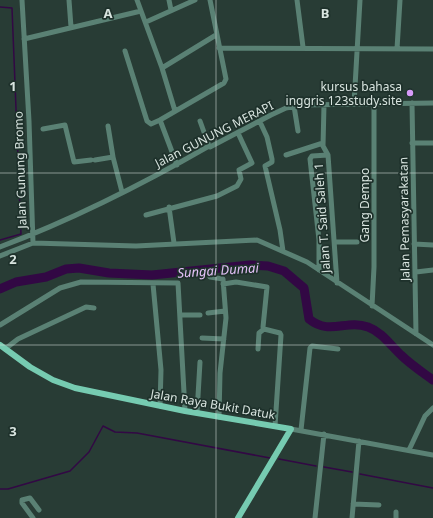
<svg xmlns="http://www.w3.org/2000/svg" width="433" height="518" font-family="'Noto Sans',sans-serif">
  <rect width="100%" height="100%" fill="#283c35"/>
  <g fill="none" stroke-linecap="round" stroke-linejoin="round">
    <path stroke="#320844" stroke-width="1.5" d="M0,7L12,8L21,234L0,240
      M279,459L316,466
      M324,467L352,472
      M360,474L433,488
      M0,489H8L70,471L89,452L103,426L115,432L137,433L270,458"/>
    <path stroke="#320844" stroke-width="9" d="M0,289L16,282L46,277L66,269L79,268L109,273L152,275L250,265L268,266L284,271L304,288L309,319C330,336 346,319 368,327C382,332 391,346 401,355C410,364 422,372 433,380"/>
    <path stroke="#5a8174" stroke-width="5" d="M22,0L29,121L33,243
      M69,0L71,27
      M137,0L162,68L175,111
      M169,0L171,10
      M297,0L303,47
      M146,22L195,0
      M24,39L141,11
      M219,48L433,49
      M397,49L400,0
      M125,51L147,121L151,124L160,120L224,83L226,79L210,0
      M162,68L216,35
      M412,103L416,334
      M354,104L360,0
      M324,105L323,146L328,155L337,283
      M294,106L298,131
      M160,120L177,165
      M200,121L209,146
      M260,122L267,137L272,159V162L265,166L280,230L283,251
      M108,126L113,157L122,192
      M43,129L65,125L74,162L91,160
      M412,143H433
      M286,155L323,143
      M95,160L113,157
      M169,207L174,243
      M146,215L217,196L237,186L241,179L239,170L252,163L238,133
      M335,242H357
      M414,244L433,245
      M0,247C71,220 143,184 209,146L210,147L271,115L286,108L302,105L433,103
      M0,256L33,243L136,246L257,240L307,262L433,345
      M319,270V240L310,159L312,156L328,155
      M416,272L433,270
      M210,277L223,279L226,318L220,373L219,417
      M153,284L161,370L160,406
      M223,284L236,282L267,287L263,327L264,329L280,333L281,335L275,426
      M372,306L374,267V104
      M208,313L225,311
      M180,315H200
      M0,325L60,288L81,282L178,283L185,411
      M202,338L224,339
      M5,349L18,339L86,307L94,308
      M258,349L259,333L264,329
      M197,413L200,362
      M291,429L433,455
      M301,430L310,348L312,346L338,349
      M409,450L425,416L433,408
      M353,504L379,505
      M33,518L22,503V500L30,498L39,510
      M315,518L324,434
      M352,518L359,441
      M396,518V512"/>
    <path stroke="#76cbb1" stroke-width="6" d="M0,345L30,367L53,380L75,388L185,411L291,429L238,518"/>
  </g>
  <path fill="none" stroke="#d8e4df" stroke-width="1" stroke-opacity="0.55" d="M216,0V518M0,173H433M0,345H433"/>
  <circle fill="#d79bf9" stroke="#1e312b" stroke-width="1.5" cx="410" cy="93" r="4"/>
  <g text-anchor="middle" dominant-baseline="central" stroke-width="3.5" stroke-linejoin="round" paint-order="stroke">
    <g font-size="12" fill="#d8e4df" stroke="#1e312b" text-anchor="end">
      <text x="402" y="86">kursus bahasa<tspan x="402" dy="14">inggris 123study.site</tspan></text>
    </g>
    <g font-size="12" fill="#d8e4df" stroke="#1e312b">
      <text transform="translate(214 134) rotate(-27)">Jalan GUNUNG MERAPI</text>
      <text transform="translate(20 170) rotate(-92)">Jalan Gunung Bromo</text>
      <text transform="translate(364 205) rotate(-90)">Gang Dempo</text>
      <text transform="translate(322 218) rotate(-94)">Jalan T. Said Saleh 1</text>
      <text transform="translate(404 219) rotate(-91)">Jalan Pemasyarakatan</text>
      <text transform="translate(213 404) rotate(10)">Jalan Raya Bukit Datuk</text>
    </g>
    <g font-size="13" font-style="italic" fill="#e3c1f7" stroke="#1e312b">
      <text transform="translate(218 270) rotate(-4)">Sungai Dumai</text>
    </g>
  </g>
  <g font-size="13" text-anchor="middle" font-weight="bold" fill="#d8e4df" stroke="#1e312b" stroke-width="3.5" stroke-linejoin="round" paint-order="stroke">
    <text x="108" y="18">A</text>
    <text x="325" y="18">B</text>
    <text x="13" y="91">1</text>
    <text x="13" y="264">2</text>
    <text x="13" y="436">3</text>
  </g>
</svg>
